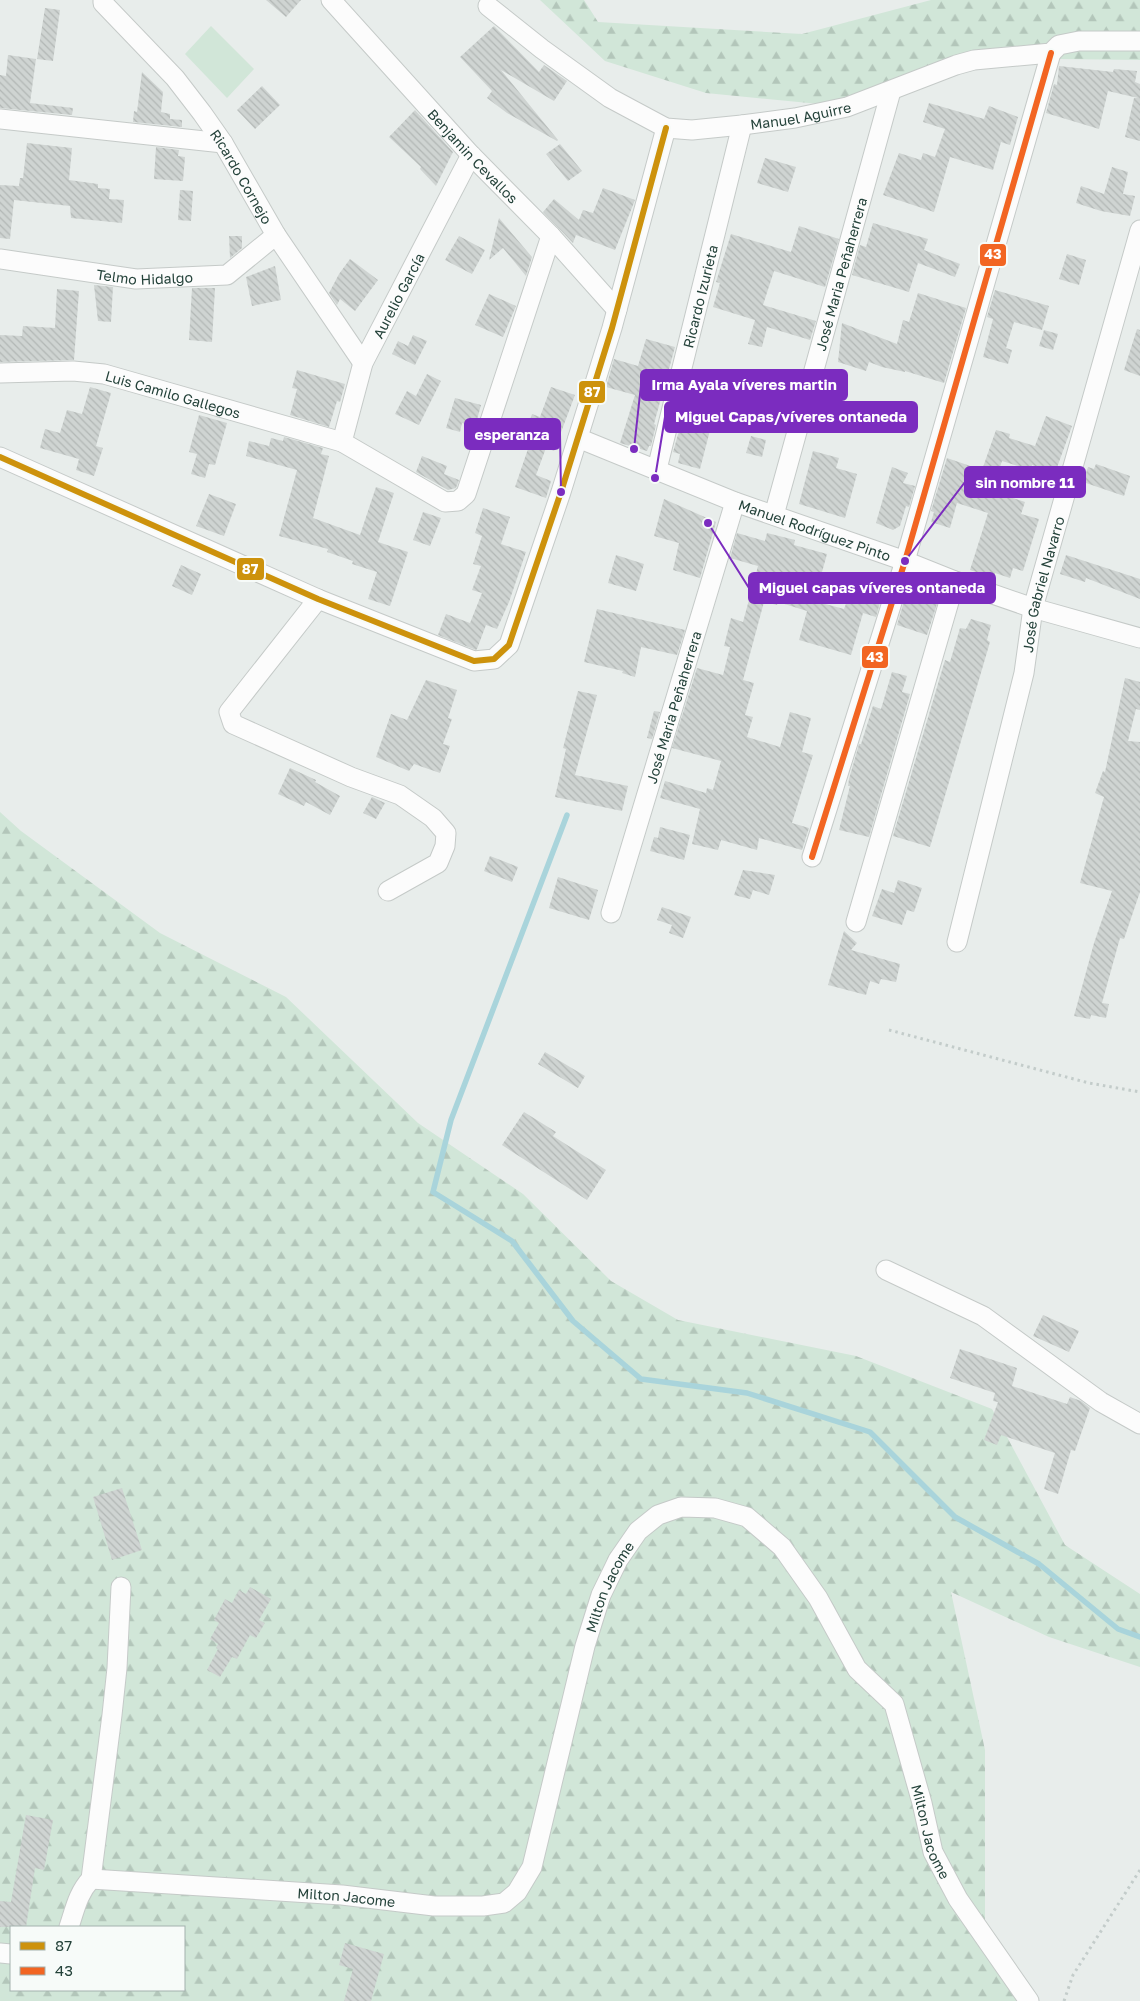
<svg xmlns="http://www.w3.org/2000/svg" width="1140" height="2001" font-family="'Golos Text',sans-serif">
  <defs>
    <pattern id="forest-firs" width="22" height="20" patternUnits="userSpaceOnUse" patternTransform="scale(1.25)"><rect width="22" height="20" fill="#d1e6d8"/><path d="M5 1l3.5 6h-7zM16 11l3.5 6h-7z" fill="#b3c6ba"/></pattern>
    <pattern id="building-back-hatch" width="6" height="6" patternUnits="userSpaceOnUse" patternTransform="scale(1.25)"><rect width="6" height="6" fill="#cfd4d2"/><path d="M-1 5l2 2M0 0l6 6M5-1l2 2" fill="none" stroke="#b2b7b5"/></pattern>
  </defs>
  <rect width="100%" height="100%" fill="#e8edeb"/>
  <path fill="url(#forest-firs)" fill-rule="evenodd" d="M540,0H584L598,22L802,34L931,0H1140V60L974,58L840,106L706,93L605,61Z
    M0,812L21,831L160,933L286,997L418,1123L523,1194L611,1281L678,1320L856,1356L992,1409L1065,1545L1140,1594V1667L1049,1637L951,1592L985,1750V1924L1039,2001H0ZM11,1927H184V1990H11Z"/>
  <path fill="#d1e6d8" d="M211,26L254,69L227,98L185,54Z"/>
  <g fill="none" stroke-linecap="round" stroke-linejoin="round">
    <path stroke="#a9d4db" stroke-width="5.5" d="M567,815L451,1120L433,1192L512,1241L573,1321L641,1379L747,1393L870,1432L955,1517L1039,1564L1118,1629L1140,1637"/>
  </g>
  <path fill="url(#building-back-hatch)" d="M266,0H301L286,17Z
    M45,8L60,10L53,61L37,59Z
    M494,26L539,72L544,65L567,81L554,101L501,70L558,140L557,141L507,113L487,98L492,91L460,57Z
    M8,55L36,59L30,103L73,108L72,115L0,108V75L6,76Z
    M1059,66L1113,72L1114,69L1137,71L1135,82L1140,84V141L1125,137L1134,98H1138L1108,91L1099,129L1046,113L1054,84L1057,85Z
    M142,72L163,92L161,112L170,114V119L182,120V127L133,122L134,111L137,112Z
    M262,86L280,105L255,129L237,110Z
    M929,103L984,119L989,106L1018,117L1010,145L1001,142L993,170L950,157L934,212L883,195L899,153L921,160L923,153L935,157L945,129L923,122Z
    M415,110L453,152L436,186L420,169L421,167L389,137Z
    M27,143L72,148L69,180L98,184V188L110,189L109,199L124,200L122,223L71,218L70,206L14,200L10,239L0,238V185L19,186L20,178H23Z
    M560,144L582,171L568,181L546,154Z
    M156,147L179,150L178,156L185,157L183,181L154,179Z
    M765,158L796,167L788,192L757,183Z
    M1112,167L1128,172L1123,194L1135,196L1130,216L1101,211L1076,203L1081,186L1104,194Z
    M603,188L635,200L615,250L576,235L573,243L543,212L554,199L579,220L583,210L593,213Z
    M180,190L193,191L191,221L178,220Z
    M499,218L532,257L526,276L503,248L489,260Z
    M873,223L928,239L924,250L960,264L955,277L918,263L909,292L852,275L860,245L866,247Z
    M799,226L839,239L825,287L774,271L763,305L816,321L810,340L767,327L762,347L748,344L755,320L713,307L720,283L716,282L731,234L791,252Z
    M229,236H242V248L230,258Z
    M459,236L485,250L472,274L445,260Z
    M1067,254L1086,260L1079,285L1059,279Z
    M350,259L378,280L355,311L340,299L337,305L329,293L339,274Z
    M275,266L281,300L252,306L246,277Z
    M94,285L113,287L111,322L98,321Z
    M192,288H215L212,342L189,340Z
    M57,289L79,291L74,360L0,362V335L22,336L23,326L55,328Z
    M995,290L1049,306L1042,330L1014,322L1006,348L1012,350L1008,364L983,357L993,319L987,317Z
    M918,293L966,308L944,383L905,371V372L882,367L869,362L866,371L838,362L842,323L897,344L903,320L909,322Z
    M489,294L516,306L503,337L475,325Z
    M1137,329L1140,330V376L1124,370Z
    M1044,330L1058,334L1053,350L1039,346Z
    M413,335L427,341L415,365L392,354L398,341L408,346Z
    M646,339L675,347L654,424L656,425L651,446H649L647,451L620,443L635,395L606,387L614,359L638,366Z
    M297,370L345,384L340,402L337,401L329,427L290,415L297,389L292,388Z
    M427,374L441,381L419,425L395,414L407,391L416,396Z
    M90,387L111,393L96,446L103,448L94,476L76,470L79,459L40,448L45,429L60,433L67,410L82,414Z
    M551,387L575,395L554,451L546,448L536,475L551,481L546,498L515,487L530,443L523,440L532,414L540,417Z
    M689,396L707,401L704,412L714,415L700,469L678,463L680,454L673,452Z
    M455,398L481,405L475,427L462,423L460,432L446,428Z
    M199,415L227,423L215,465L209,464L205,478L191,474L197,454L189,452Z
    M1046,416L1072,426L1055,473L1032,465L1031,470L1002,461L992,491L1025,502L1021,514L1039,519L1023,571L1013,568L1010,578L995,573L994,578L970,570L988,513L957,503L950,528L931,522L934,512L931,511L947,458L982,470L996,430L1010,434L1009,438L1035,446Z
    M751,436L766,440L762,457L746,453Z
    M284,437L323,448L321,454L329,456L313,518L360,535L376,487L394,493L378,542L408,552L390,606L368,599L377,572L352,564L353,561L327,552L328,549L279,536L297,470L246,456L249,441L269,446L271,438L283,441Z
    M813,451L839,458L836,468L857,474L845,518L799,504Z
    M422,456L447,466L444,474L459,480L456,488L448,490L416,472Z
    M1096,464L1130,476L1124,496L1083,482L1088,467L1094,469Z
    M892,467L908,473L903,483L915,486L909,507L906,506L900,526L893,530L876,523Z
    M209,494L236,504L224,536L196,526Z
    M664,499L716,522L700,578L673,570L679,543L654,536Z
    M483,508L510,517L501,544L526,552L509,602L497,629L486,625L477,649L476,650L438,635L446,614L470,623L482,593L472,590L481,566L473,564L482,536L475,533Z
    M423,512L441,518L430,546L413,540Z
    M737,533L765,541L767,533L795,540L794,545L827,554L814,601L844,609L850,593L880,603L876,617L863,613L851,655L799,640L807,611L778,602L777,605L764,602L743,680L754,683L745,715L753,717L747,737L780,747L790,712L811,718L802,752L813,755L792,823L809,828L802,850L759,838L757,850L721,840L718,850L692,844L700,809L660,798L665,781L706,793L707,788L713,790L721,761L672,748L697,668L723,675L730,647L724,646L731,618L743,622L758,566L730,558Z
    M616,555L644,564L636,591L608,583Z
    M1066,555L1140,579V599L1086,578L1085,582L1060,574Z
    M181,565L201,574L192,595L172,586Z
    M907,591L938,601L927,635L897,625Z
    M597,609L685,630L677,655L641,647L635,677L622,673L623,671L584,662Z
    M971,619L991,625L987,640L990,642L930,847L893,836L945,660L950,662L960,628L966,629Z
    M892,672L907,676L902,692L910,694L869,837L839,830L850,786H848L849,779L859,744H861L873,706L881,709Z
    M1125,678L1140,682V710L1136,709L1128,741L1140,742V892L1124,939L1120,938L1102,1003L1109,1004L1106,1018L1091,1015L1090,1019L1074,1016L1094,943L1112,891L1080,883L1104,797L1095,793L1103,771L1105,772Z
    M426,680L457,690L448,718L452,719L443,744L450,746L440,773L414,764L409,771L376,757L391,714L407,720Z
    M578,691L597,695L575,775L628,786L622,811L555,797L566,749L563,748Z
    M654,711L660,712L652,739L647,738Z
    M290,768L316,780L315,782L340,796L330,815L306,802L304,806L278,794Z
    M372,797L385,803L376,819L363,813Z
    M660,827L690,835L684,860L650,851L654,837L658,838Z
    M490,856L518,867L512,882L484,871Z
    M743,870L775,875L769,895L753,890L750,899L734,895Z
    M558,877L598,890L589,920L549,908Z
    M898,880L922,888L914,912L907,910L902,925L872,916L882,889L894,893Z
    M662,907L691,917L683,938L669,933L672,925L657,920Z
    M844,931L857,943L851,950L900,964L896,982L881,979L879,984L870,981L866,995L828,985Z
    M545,1052L585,1076L578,1088L538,1064Z
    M524,1112L556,1132L553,1136L606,1170L587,1200L502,1145Z
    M1043,1315L1079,1331L1069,1352L1033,1336Z
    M960,1349L1017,1368L1012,1386L1067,1404L1070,1397L1081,1401L1090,1408L1075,1451L1071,1450L1058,1494L1044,1489L1055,1453L1001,1435L997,1445L984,1440L998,1402L993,1401L995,1393L950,1378Z
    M122,1488L142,1550L112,1560L93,1497Z
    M250,1587L271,1599L259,1620L265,1623L256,1638L250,1635L237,1659L232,1657L220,1677L207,1670L218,1649L216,1648L218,1644L210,1639L219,1623L214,1620L225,1599L232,1603L239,1590L246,1594Z
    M26,1815L53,1820L44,1870L35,1868L26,1927H0V1901L11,1902Z
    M345,1943L384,1954L371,2001H344L353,1969L339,1965Z"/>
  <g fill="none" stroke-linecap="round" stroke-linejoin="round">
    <g stroke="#c5cac8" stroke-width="21">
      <g id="street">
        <path id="s1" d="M103,0V3L175,78L202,113L223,143L276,235L363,363"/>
        <path id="s2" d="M331,0L471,155L551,236L617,310"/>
        <path id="s3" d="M488,6L542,49L610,98L666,128L692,130L742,125L795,118L847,107L956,65L974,60L1051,53L1059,45L1079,41H1140"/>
        <path d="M0,119L223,143"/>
        <path id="s4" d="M0,259L136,279L227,275L276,235"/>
        <path id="s5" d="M0,373L73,371L104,374L342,442L445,502L458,501L466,494L551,236"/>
        <path id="s6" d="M578,438L735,502L905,561L955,581L1033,608L1140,638"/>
        <path id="s7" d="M342,442L363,363L471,155"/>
        <path d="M0,457L318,599L474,661L494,659L509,645L561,492L612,328L666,128"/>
        <path id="s8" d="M657,469L742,125"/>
        <path id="s9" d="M774,515L891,91"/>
        <path d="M318,599L229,712L233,724L351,777L400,795L433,818L446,833L445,846L438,863L388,891"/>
        <path d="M812,857L905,561L1051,53"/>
        <path id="s10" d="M611,913L735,502"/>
        <path d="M856,922L955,581"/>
        <path id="s11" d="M957,942L1024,673L1033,608L1140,230"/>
        <path d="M886,1270L983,1316L1101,1402L1140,1424"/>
        <path id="s12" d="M91,1879L342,1895L434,1906H483L504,1903L517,1892L532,1867L585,1646L601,1595L618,1560L638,1531L658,1515L681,1507L715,1508L747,1517L782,1547L818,1598L857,1669L894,1704L922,1803L933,1852L958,1899L1029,2001"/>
        <path d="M69,1927C75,1909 78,1893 91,1879L112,1715L117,1668L121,1587"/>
        <path d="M0,1953L11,1954"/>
      </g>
    </g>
    <path stroke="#c3ccca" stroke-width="3" stroke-dasharray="2.5 4" stroke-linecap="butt" d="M889,1030L1089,1083L1140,1092
      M1064,2001L1073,1975L1140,1870"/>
    <use href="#street" stroke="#fcfcfc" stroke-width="19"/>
    <g stroke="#f7fbf9" stroke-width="10">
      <path id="bus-1" d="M0,457L318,599L474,661L494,659L509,645L561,492L612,328L666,128"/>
    </g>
    <g stroke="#f7fbf9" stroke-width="10">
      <path id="bus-2" d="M812,857L905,561L1051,53"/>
    </g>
    <use href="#bus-1" stroke="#cd920c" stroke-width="6"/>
    <use href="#bus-2" stroke="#f26522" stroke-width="6"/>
  </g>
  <g text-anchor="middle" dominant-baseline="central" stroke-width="4.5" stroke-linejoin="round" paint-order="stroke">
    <g font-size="14" fill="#24423a" stroke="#f7fbf9">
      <text stroke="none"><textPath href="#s3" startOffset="352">Manuel Aguirre</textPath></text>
      <text stroke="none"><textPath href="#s2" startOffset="211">Benjamin Cevallos</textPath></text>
      <text stroke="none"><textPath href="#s1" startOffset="226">Ricardo Cornejo</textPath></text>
      <text stroke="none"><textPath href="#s4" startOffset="146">Telmo Hidalgo</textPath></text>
      <text stroke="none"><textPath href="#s9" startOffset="250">José Maria Peñaherrera</textPath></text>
      <text stroke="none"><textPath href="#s7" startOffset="158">Aurelio García</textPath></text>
      <text stroke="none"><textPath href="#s8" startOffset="178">Ricardo Izurieta</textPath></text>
      <text stroke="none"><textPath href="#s5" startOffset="176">Luis Camilo Gallegos</textPath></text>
      <text stroke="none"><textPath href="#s6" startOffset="254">Manuel Rodríguez Pinto</textPath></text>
      <text stroke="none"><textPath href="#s11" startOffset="368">José Gabriel Navarro</textPath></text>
      <text stroke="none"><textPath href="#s10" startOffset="215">José Maria Peñaherrera</textPath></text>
      <text stroke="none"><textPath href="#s12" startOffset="752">Milton Jacome</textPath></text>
      <text stroke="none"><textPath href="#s12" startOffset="1306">Milton Jacome</textPath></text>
      <text stroke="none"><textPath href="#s12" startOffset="256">Milton Jacome</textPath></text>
    </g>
  </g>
  <path fill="none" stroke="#7b2cbf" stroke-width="2" d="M634 449L641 385M655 478L665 417M561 492L560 434M905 561L965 482M708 523L749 588"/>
  <g fill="#7b2cbf" stroke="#f7fbf9" stroke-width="2">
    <circle cx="634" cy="449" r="5"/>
    <circle cx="655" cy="478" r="5"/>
    <circle cx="561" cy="492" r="5"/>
    <circle cx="905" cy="561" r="5"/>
    <circle cx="708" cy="523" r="5"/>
  </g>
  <g fill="#7b2cbf" stroke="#7b2cbf" stroke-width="2">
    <rect x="641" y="370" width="206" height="30" rx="5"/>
    <rect x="665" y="402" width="252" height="30" rx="5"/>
    <rect x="465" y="419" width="95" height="30" rx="5"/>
    <rect x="965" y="467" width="120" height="30" rx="5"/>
    <rect x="749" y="573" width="246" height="30" rx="5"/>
  </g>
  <g font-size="15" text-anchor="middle" font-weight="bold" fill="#fff">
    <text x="744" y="390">Irma Ayala víveres martin</text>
    <text x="791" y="422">Miguel Capas/víveres ontaneda</text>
    <text x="512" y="440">esperanza</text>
    <text x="1025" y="488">sin nombre 11</text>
    <text x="872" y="593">Miguel capas víveres ontaneda</text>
  </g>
  <g stroke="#f7fbf9" stroke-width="2">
    <rect x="979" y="243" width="28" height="24" rx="5" fill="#f26522"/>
    <rect x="578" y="380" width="28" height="24" rx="5" fill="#cd920c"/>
    <rect x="236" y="557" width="29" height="24" rx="5" fill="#cd920c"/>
    <rect x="861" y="645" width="28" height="24" rx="5" fill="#f26522"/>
  </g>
  <g font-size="14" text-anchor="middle" font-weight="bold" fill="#fff">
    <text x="993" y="259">43</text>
    <text x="592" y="397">87</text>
    <text x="250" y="574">87</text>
    <text x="875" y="662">43</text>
  </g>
  <rect x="10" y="1926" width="175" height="65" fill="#f7fbf9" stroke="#a3b1ad"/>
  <rect x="20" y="1942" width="25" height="8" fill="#cd920c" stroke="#a3b1ad"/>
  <text x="55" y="1951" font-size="15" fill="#24423a">87</text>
  <rect x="20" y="1967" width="25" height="8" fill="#f26522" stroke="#a3b1ad"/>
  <text x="55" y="1976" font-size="15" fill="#24423a">43</text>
</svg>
